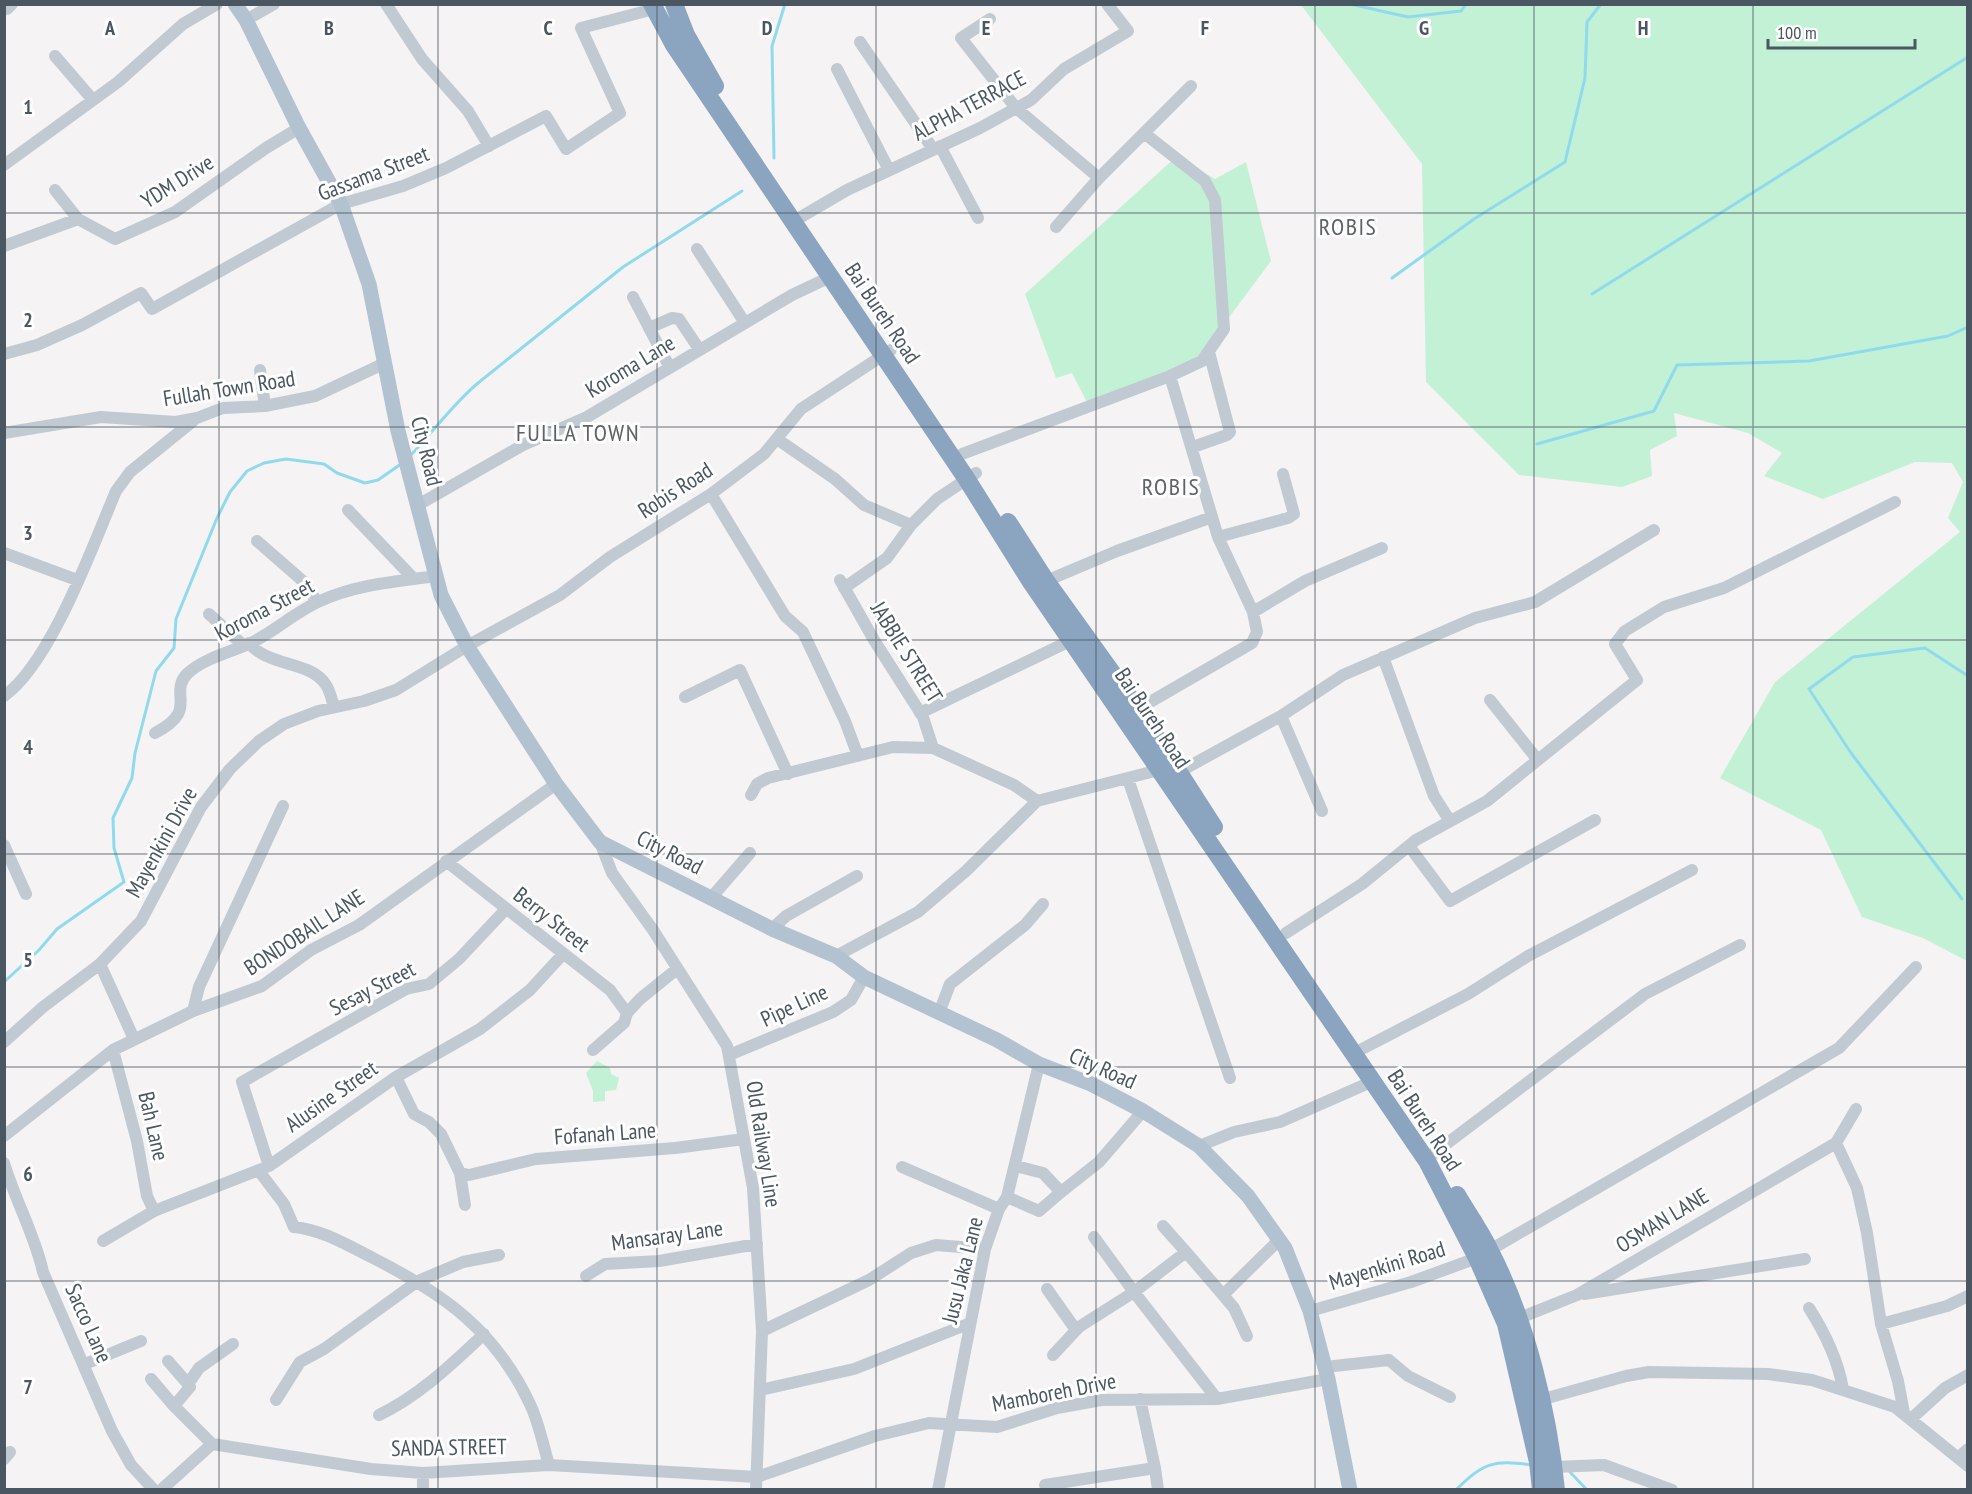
<svg xmlns="http://www.w3.org/2000/svg" width="1972" height="1494" font-family="'PT Sans Narrow',sans-serif">
  <rect width="100%" height="100%" fill="#f5f3f3"/>
  <path fill="#c3f1d5" d="M1301,5H1967V961L1923,938L1862,917L1821,830L1720,778L1775,682L1960,532L1948,518L1963,482L1952,463L1915,462L1823,499L1764,476L1782,453L1748,433L1674,413L1677,436L1650,450L1652,476L1622,487L1519,475L1426,382L1422,164Z
    M1177,156L1215,179L1246,162L1271,261L1198,359L1088,404L1072,373L1056,378L1025,294Z
    M597,1061L610,1068L611,1074L619,1078L616,1090L605,1091V1101L593,1102V1091L586,1073Z"/>
  <g fill="none" stroke-linecap="round" stroke-linejoin="round">
    <path stroke="#90daee" stroke-width="3" d="M1350,4L1408,17L1461,11L1466,4
      M774,158L772,46L785,4
      M1392,278L1474,219L1565,162L1585,78L1587,22L1601,4
      M1592,294L1968,57
      M1537,444L1654,411L1677,365L1809,361L1948,336L1968,327
      M410,456C433,432 453,404 478,383L623,267L742,191
      M1962,899L1851,753L1809,689L1853,657L1925,648L1968,676
      M4,982L39,950L57,929L124,882L114,848L113,818L132,778L135,753L156,671L174,648L176,619L217,518L230,492L247,471L264,463L286,459L324,464L337,473L365,483L378,480L401,464
      M1570,1472L1587,1490
      M1456,1490C1483,1462 1494,1460 1532,1465"/>
    <path stroke="#c1cad2" stroke-width="12" d="M386,4L422,59L468,111L489,146
      M7,9L12,4
      M990,19L961,38L1016,108L1099,178L1191,86
      M246,20L274,4
      M860,42L933,149
      M55,56L93,100
      M837,69L889,170
      M940,146L978,218
      M4,165L118,82L183,24L217,4
      M55,190L78,219
      M794,221L847,190L980,128L1031,100L1064,69L1128,31L1107,4
      M1056,227L1099,178
      M4,246L78,219L115,239L175,212L266,148L299,128
      M697,249L745,323
      M633,297L669,366
      M649,328L672,318L679,319L699,349
      M4,354L37,345L82,325L141,293L152,309L341,204L403,186L446,168L546,116L566,149L620,113L581,28L654,9
      M260,370L265,406
      M4,433L101,417L176,422L197,418L223,408L265,406L315,396L383,364
      M777,439L835,479L864,505L911,525
      M1193,447L1227,435L1230,432L1209,352
      M962,454L1170,376L1202,361L1224,329L1215,200L1205,181L1144,133
      M711,494L785,616L803,632L845,721L858,756
      M418,505L523,445L587,417L792,295L830,277
      M348,510L414,579
      M1218,537L1288,518L1294,514L1283,474
      M257,541L304,582L317,602
      M4,553L77,580
      M840,580L874,640L923,717L933,748
      M1046,581L1117,551L1212,517
      M844,588L887,558L911,525L937,499L976,473
      M1253,612L1305,581L1382,548
      M209,614L243,645
      M249,643C268,667 312,661 326,685C330,691 332,700 334,707
      M1383,657L1434,796L1450,821
      M4,696C51,663 93,545 116,491L130,472L193,421
      M685,697L740,670L788,774
      M1490,700L1537,759
      M1138,709L1252,643L1257,632L1253,612L1218,537L1170,376
      M920,713L1076,638
      M1281,716L1322,811
      M155,733C200,710 168,694 187,674C202,659 230,652 249,644C274,632 295,612 320,601C357,584 395,582 435,576
      M1177,773L1281,716L1343,675L1475,618L1535,602L1654,530
      M1128,779L1230,1078
      M751,795L757,784L768,778L893,747L933,748L1014,785L1037,801L1159,770
      M600,842L612,873L653,930L727,1046L753,1188L762,1331L756,1490
      M4,845L26,894
      M1409,846L1450,901L1595,820
      M446,861L610,990L627,1013
      M711,898L750,853
      M772,929L786,916L857,876
      M1286,933L1362,884L1416,840L1487,801L1637,680L1615,644L1625,631L1664,607L1724,588L1895,502
      M836,956L918,912L966,871L1037,801
      M100,964L134,1039
      M193,1011L199,987L283,806
      M939,1013L950,984L1025,925L1043,904
      M4,1042L43,1007L100,964L141,921L201,807L230,769L259,741L284,724L318,711L364,701L396,690L467,646L560,595L610,557L711,494L764,454L801,409L891,350
      M1362,1049L1468,994L1528,956L1692,870
      M113,1050L137,1141L147,1196L154,1211
      M593,1050L624,1023L627,1013L640,999L677,969
      M729,1055L833,1012L851,1000L864,977
      M396,1077L414,1114L429,1122L441,1134L460,1173L469,1175L536,1159L675,1148L744,1139
      M4,1136L113,1050L193,1011L262,986L311,950L359,925L556,784
      M1836,1143L1857,1188L1867,1233L1881,1324L1898,1381L1904,1413
      M1199,1146L1234,1132L1280,1122L1371,1082
      M1433,1154L1645,994L1740,945
      M4,1163C15,1200 35,1235 43,1272L112,1431L131,1465L154,1490
      M269,1166L242,1082L406,989L429,984L459,959L505,910
      M902,1167L999,1209
      M259,1171L284,1204L294,1227C323,1230 347,1245 373,1258C444,1294 495,1330 530,1404C539,1423 543,1445 549,1465
      M460,1173L465,1205
      M1061,1192L1099,1162L1143,1111
      M1007,1197L1039,1211L1061,1192L1043,1173L1016,1166
      M1163,1226L1186,1252
      M1094,1237L1134,1292L1186,1252L1223,1295L1279,1240
      M103,1241L154,1211L269,1166L396,1077L480,1029L530,990L563,954
      M1490,1250L1839,1048L1916,967
      M586,1276L605,1264L659,1261L757,1244
      M1047,1289L1076,1330
      M1584,1294L1805,1259
      M1223,1295L1234,1308L1247,1336
      M1809,1308C1825,1333 1838,1360 1843,1389
      M1310,1311L1411,1282L1477,1258
      M1512,1321L1577,1295L1836,1143L1856,1109
      M1881,1324L1947,1306L1968,1296
      M762,1331L869,1280L911,1253L936,1245L985,1249
      M1053,1355L1079,1327L1134,1292L1217,1399
      M168,1361L188,1384
      M85,1364L141,1341
      M1325,1367L1389,1360L1408,1376L1450,1397
      M151,1379L174,1406
      M760,1390L854,1369L968,1324
      M276,1400L300,1362L324,1349L418,1281L463,1262L499,1255
      M1540,1400L1626,1376L1649,1372L1768,1374L1812,1380L1895,1407L1968,1466
      M379,1415C419,1396 452,1364 484,1334
      M1911,1419L1945,1388L1968,1375
      M212,1444L174,1406L190,1387L188,1384L199,1368L233,1344
      M1958,1458L1968,1449
      M4,1459L10,1452
      M1554,1467L1604,1465L1672,1490
      M1155,1468L1158,1490
      M1045,1485L1155,1468L1140,1399
      M161,1490L212,1444L371,1469L423,1473L549,1465L757,1477L875,1436L929,1423L997,1427L1057,1408L1101,1400L1217,1399L1328,1379
      M423,1490V1473
      M938,1490L985,1249L999,1209L1007,1197L1039,1064"/>
    <path stroke="#b3c2d1" stroke-width="15" d="M235,4L246,20L299,128L341,204L369,284L398,431L441,595L467,646L556,784L600,842L772,929L836,956L864,977L997,1040L1039,1064L1091,1084L1143,1111L1199,1146L1248,1196L1285,1248L1310,1311L1328,1379L1350,1490"/>
    <path stroke="#8ba5c1" stroke-width="18" d="M652,4L674,45L966,478L1031,582L1427,1161L1477,1258L1506,1324L1538,1462L1541,1490
      M674,4L686,35L715,86
      M1008,522L1046,581L1138,709L1214,827
      M1457,1195C1468,1214 1481,1232 1490,1251C1526,1321 1548,1411 1556,1490"/>
  </g>
  <path fill="none" stroke="#4a5661" stroke-width="1.5" stroke-opacity="0.55" d="M219,4V1490M438,4V1490M657,4V1490M876,4V1490M1096,4V1490M1315,4V1490M1534,4V1490M1753,4V1490M4,213H1968M4,427H1968M4,640H1968M4,854H1968M4,1067H1968M4,1281H1968"/>
  <g text-anchor="middle" dominant-baseline="central" stroke-width="6" stroke-linejoin="round" paint-order="stroke">
    <g font-size="22" fill="#4a5661" stroke="#fff">
      <text transform="translate(969 105) rotate(-28)">ALPHA TERRACE</text>
      <text transform="translate(373 173) rotate(-21)">Gassama Street</text>
      <text transform="translate(177 181) rotate(-32)">YDM Drive</text>
      <text transform="translate(883 313) rotate(56)">Bai Bureh Road</text>
      <text transform="translate(630 366) rotate(-31)">Koroma Lane</text>
      <text transform="translate(229 388) rotate(-9)">Fullah Town Road</text>
      <text transform="translate(427 451) rotate(76)">City Road</text>
      <text transform="translate(675 490) rotate(-33)">Robis Road</text>
      <text transform="translate(264 609) rotate(-28)">Koroma Street</text>
      <text transform="translate(907 652) rotate(58)">JABBIE STREET</text>
      <text transform="translate(1153 718) rotate(56)">Bai Bureh Road</text>
      <text transform="translate(161 842) rotate(-61)">Mayenkini Drive</text>
      <text transform="translate(670 852) rotate(27)">City Road</text>
      <text transform="translate(552 919) rotate(38)">Berry Street</text>
      <text transform="translate(304 932) rotate(-33)">BONDOBAIL LANE</text>
      <text transform="translate(372 988) rotate(-27)">Sesay Street</text>
      <text transform="translate(794 1005) rotate(-25)">Pipe Line</text>
      <text transform="translate(1103 1068) rotate(24)">City Road</text>
      <text transform="translate(331 1096) rotate(-35)">Alusine Street</text>
      <text transform="translate(1425 1120) rotate(57)">Bai Bureh Road</text>
      <text transform="translate(154 1126) rotate(77)">Bah Lane</text>
      <text transform="translate(605 1133) rotate(-4)">Fofanah Lane</text>
      <text transform="translate(764 1144) rotate(81)">Old Railway Line</text>
      <text transform="translate(1662 1220) rotate(-31)">OSMAN LANE</text>
      <text transform="translate(667 1235) rotate(-8)">Mansaray Lane</text>
      <text transform="translate(1387 1265) rotate(-17)">Mayenkini Road</text>
      <text transform="translate(962 1270) rotate(-76)">Jusu Jaka Lane</text>
      <text transform="translate(89 1323) rotate(66)">Sacco Lane</text>
      <text transform="translate(1054 1392) rotate(-11)">Mamboreh Drive</text>
      <text transform="translate(449 1447) rotate(-1)">SANDA STREET</text>
    </g>
    <g font-size="24" letter-spacing="1.5" fill="#5f6368" stroke="#fff">
      <text x="1348" y="226">ROBIS</text>
      <text x="578" y="432">FULLA TOWN</text>
      <text x="1171" y="486">ROBIS</text>
    </g>
  </g>
  <g font-size="20" text-anchor="middle" font-weight="bold" fill="#4a5661" stroke="#fff" stroke-width="6" stroke-linejoin="round" paint-order="stroke">
    <text x="110" y="35">A</text>
    <text x="329" y="35">B</text>
    <text x="548" y="35">C</text>
    <text x="767" y="35">D</text>
    <text x="986" y="35">E</text>
    <text x="1205" y="35">F</text>
    <text x="1424" y="35">G</text>
    <text x="1643" y="35">H</text>
    <text x="28" y="114">1</text>
    <text x="28" y="327">2</text>
    <text x="28" y="540">3</text>
    <text x="28" y="754">4</text>
    <text x="28" y="967">5</text>
    <text x="28" y="1181">6</text>
    <text x="28" y="1394">7</text>
  </g>
  <rect width="1972" height="1494" fill="none" stroke="#4a5661" stroke-width="12"/>
  <path d="M1768 39v9h147v-9" fill="none" stroke="#4a5661" stroke-width="3"/>
  <text x="1777" y="39" font-size="18" fill="#4a5661" stroke="#ffffff" stroke-width="4.5" paint-order="stroke">100 m</text>
</svg>
